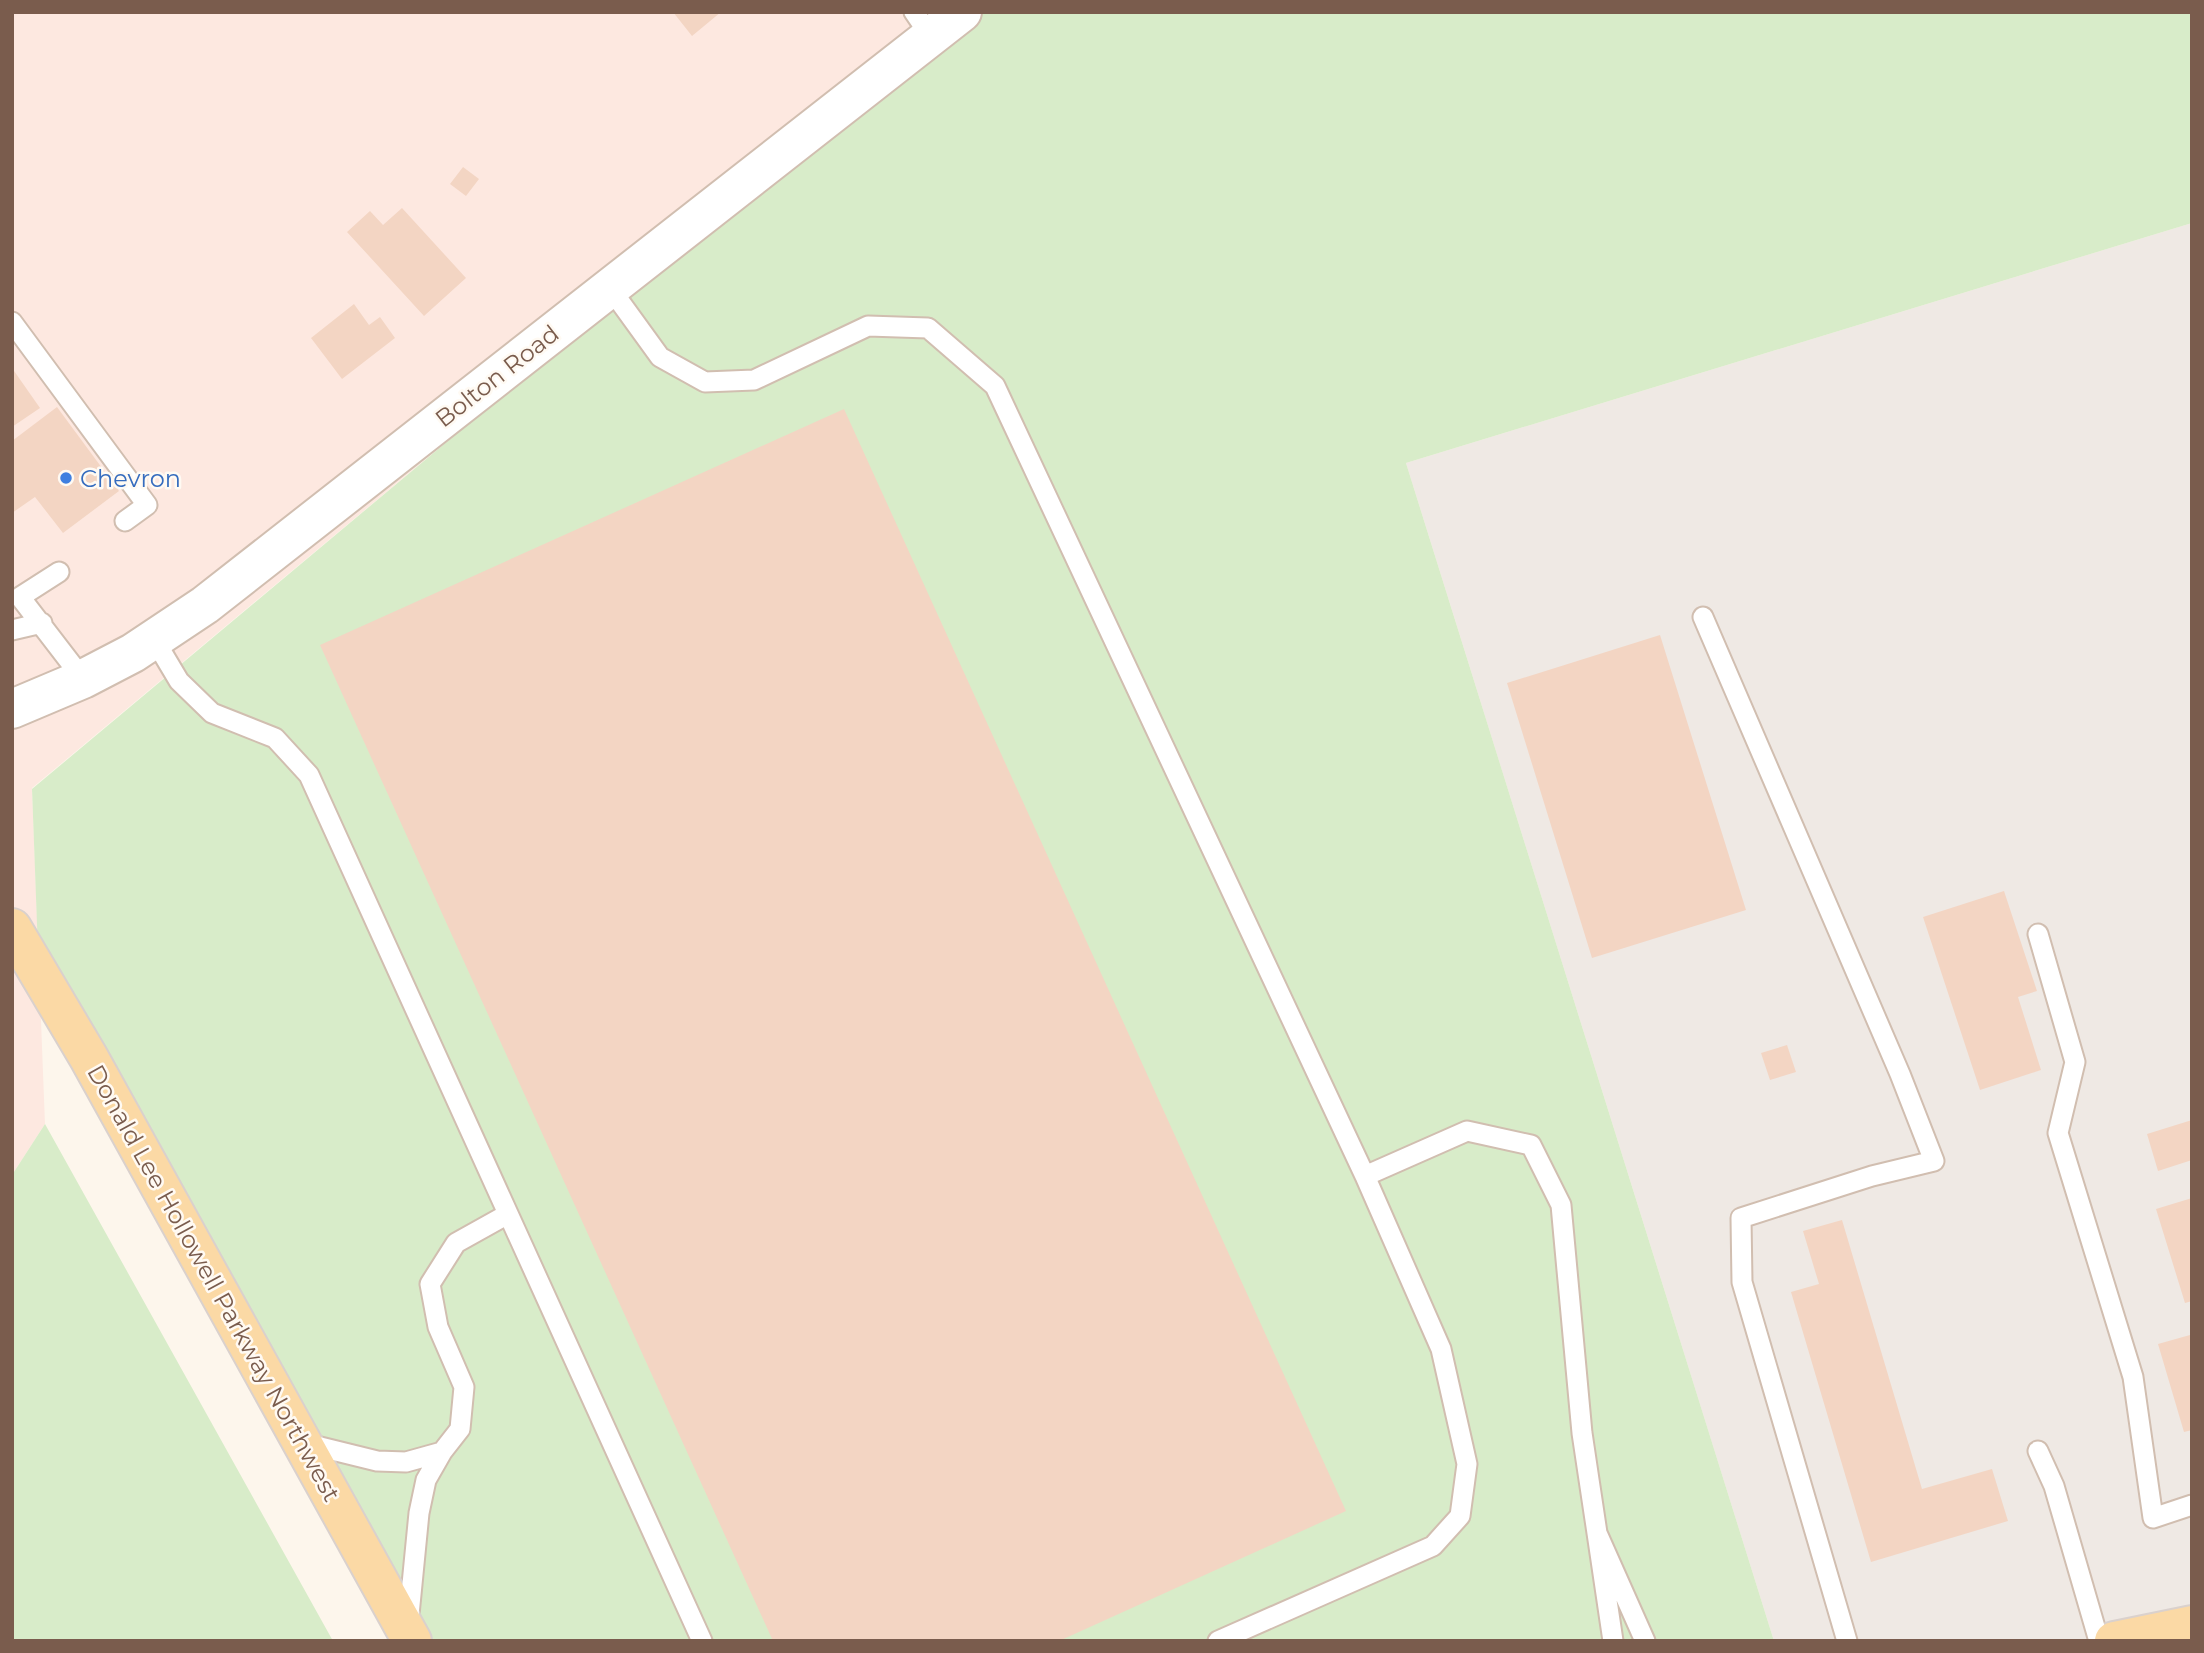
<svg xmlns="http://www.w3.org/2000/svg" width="2204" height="1653" font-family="Montserrat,sans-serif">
  <rect width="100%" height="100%" fill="#fdf6ec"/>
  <path fill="#fde8e0" d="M12,12H984L664,260L32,788L45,1124L12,1175Z"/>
  <path fill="#efe9e4" d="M2192,223V1641H1774L1406,463Z"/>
  <path fill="#d8ecc9" d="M984,12H2192V223L1406,463L1774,1641H391L40,1006L32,789L664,260Z
    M45,1124L333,1641H12V1175Z"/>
  <path fill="#f3d5c3" d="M673,12H721L692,36Z
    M463,167L479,179L466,196L450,184Z
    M402,208L466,278L424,316L347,232L370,211L383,225Z
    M354,304L369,325L380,317L395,338L342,379L311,338Z
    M12,368L40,408L12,427Z
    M57,407L119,491L63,533L35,497L12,513V441Z
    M844,409L1346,1511L1059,1641H773L320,645Z
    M1660,635L1746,910L1592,958L1507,683Z
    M2004,891L2037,991L2018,997L2041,1070L1980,1090L1923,917Z
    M1787,1045L1796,1072L1770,1080L1761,1053Z
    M2192,1120V1160L2158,1171L2147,1134Z
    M2192,1198V1301L2185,1303L2156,1209Z
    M1842,1220L1922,1489L1992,1469L2008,1521L1871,1562L1791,1292L1819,1284L1803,1231Z
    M2190,1335L2192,1430L2184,1432L2158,1344Z"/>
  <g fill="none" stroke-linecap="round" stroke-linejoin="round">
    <g stroke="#d1beb0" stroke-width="23">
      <path id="service" d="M914,12L931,37
        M610,288L660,357L705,382L754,380L868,326L928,328L995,386L1365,1176
        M12,322L147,505L125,521
        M59,572L20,597L83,679
        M1703,617L1900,1074L1934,1161L1872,1176L1741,1218L1742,1282L1847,1641
        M12,630L42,623
        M154,639L179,681L212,713L275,738L309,775L702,1641
        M2038,934L2075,1062L2058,1133L2133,1377L2153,1518L2192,1505
        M304,1443L377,1461L406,1462L442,1452L426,1480L419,1513L408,1625
        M2038,1451L2054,1486L2099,1641
        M442,1452L460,1429L464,1387L438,1327L430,1284L456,1243L508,1214
        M1218,1641L1433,1546L1460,1516L1467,1464L1441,1349L1365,1176L1467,1131L1531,1145L1561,1205L1582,1433L1597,1533
        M1613,1641L1597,1533L1645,1641"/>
    </g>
    <g stroke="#d1beb0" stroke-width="42">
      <path id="tertiary" d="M12,709L83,679L133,653L205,605L962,12"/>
    </g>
    <g stroke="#dad1cd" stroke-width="42">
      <path id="primary" d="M12,928L89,1058L412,1641
        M2114,1641L2192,1625"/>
    </g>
    <use href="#service" stroke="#fff" stroke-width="19"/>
    <use href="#tertiary" stroke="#fff" stroke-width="38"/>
    <use href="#primary" stroke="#fbd9a5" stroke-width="38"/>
  </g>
  <circle fill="#3f7fe0" stroke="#fffaf3" stroke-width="2.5" cx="66" cy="478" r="7"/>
  <g text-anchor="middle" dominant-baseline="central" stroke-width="5" stroke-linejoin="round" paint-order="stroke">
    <g font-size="24" fill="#7a5c4d" stroke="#fffaf3">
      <text transform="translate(497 376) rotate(-38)">Bolton Road</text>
      <text transform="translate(214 1283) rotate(61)">Donald Lee Hollowell Parkway Northwest</text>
    </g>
    <g font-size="24" fill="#366cbe" stroke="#fffaf3" text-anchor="start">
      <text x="80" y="478">Chevron</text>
    </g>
  </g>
  <rect width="2204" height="1653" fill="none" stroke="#7a5c4d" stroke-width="28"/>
</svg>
